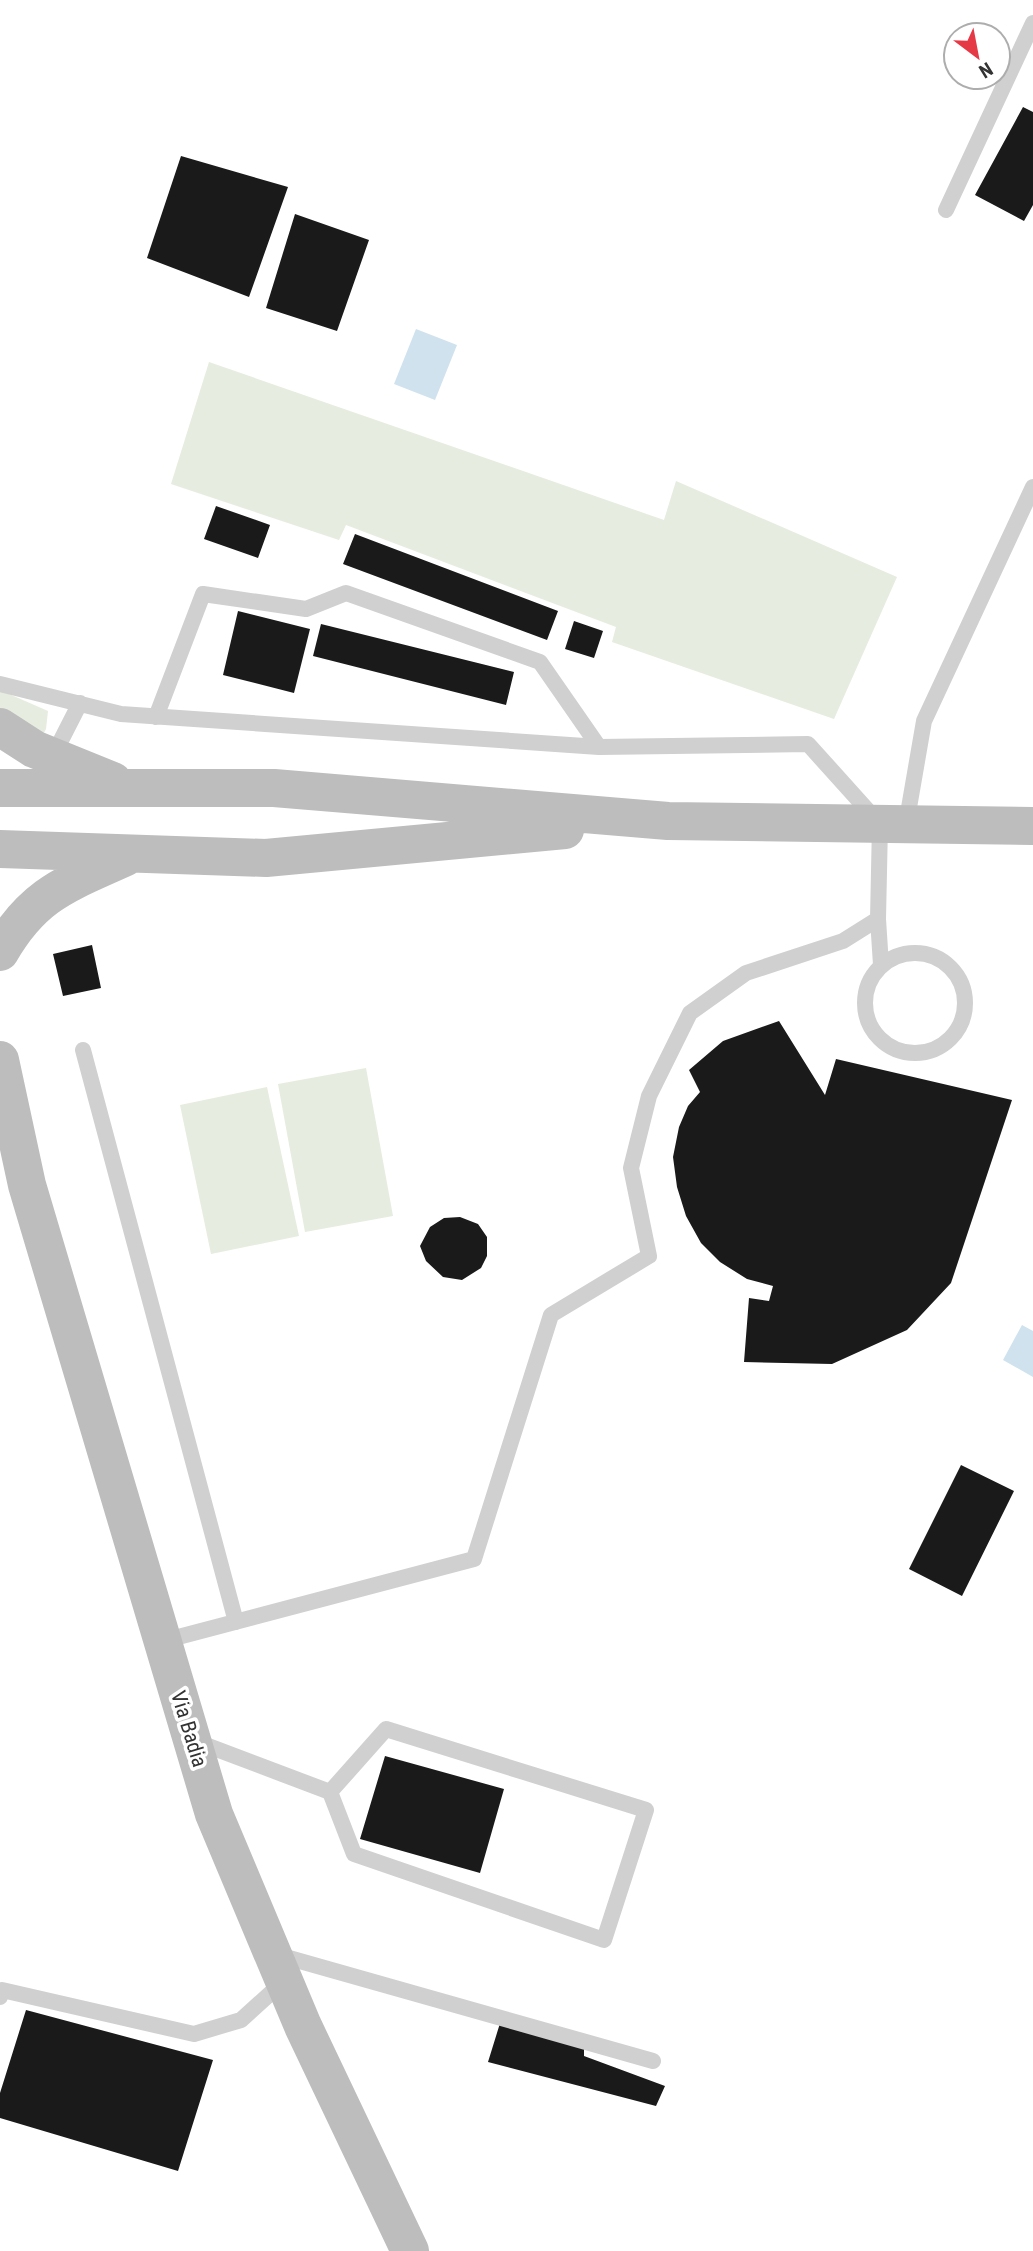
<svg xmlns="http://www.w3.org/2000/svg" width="1033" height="2251" font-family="'Roboto Condensed',sans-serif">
  <rect width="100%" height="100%" fill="#fff"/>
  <path fill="#e6ecdf" d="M209,362L664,520L676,481L897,577L834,719L612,642L616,627L346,525L339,540L171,484Z
    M0,690L48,711L46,729L39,742L0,721Z
    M366,1068L393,1216L305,1232L278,1084Z
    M267,1087L299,1236L211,1254L180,1105Z"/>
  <path fill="#cfe2ee" d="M416,329L457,345L435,400L394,384Z
    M1022,1325L1033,1331V1377L1003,1360Z"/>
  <path fill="#1a1a1a" d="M1023,107L1033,112V205L1024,221L975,195Z
    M181,156L288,187L249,297L147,258Z
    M295,214L369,240L337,331L266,308Z
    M216,506L270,525L258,558L204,539Z
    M355,534L558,611L547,640L343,564Z
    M238,611L310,629L294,693L223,675Z
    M574,621L603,631L594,658L565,649Z
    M321,624L514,672L506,705L313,656Z
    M92,945L101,988L63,996L53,954Z
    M779,1021L825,1095L836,1059L1012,1100L951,1283L907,1330L832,1364L744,1362L749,1298L769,1301L773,1286L747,1279L720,1262L701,1243L686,1216L677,1187L673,1157L679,1127L688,1106L700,1092L689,1070L723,1041Z
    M460,1217L478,1224L487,1237V1256L481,1268L462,1280L443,1277L426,1261L420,1246L430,1227L444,1218Z
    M961,1465L1014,1491L962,1596L909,1569Z
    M385,1756L504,1789L480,1873L360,1839Z
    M26,2010L213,2060L178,2171L0,2118V2093Z
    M501,2020L584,2038V2056L665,2086L656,2106L488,2062Z"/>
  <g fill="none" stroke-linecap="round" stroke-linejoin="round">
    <path stroke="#d0d0d0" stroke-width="16" d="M946,210L1033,23
      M0,684L121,714L599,747L808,744L880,824L878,919L881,965
      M156,717L203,594L306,609L346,593L540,662L599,747
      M53,756L80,703
      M906,825L924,721L1033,487
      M865 1003a50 50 0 1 1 100 0a50 50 0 1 1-100 0Z
      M83,1050L236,1622
      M163,1641L474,1559L551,1315L649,1256L631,1168L649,1096L690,1013L746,973L843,941L878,919
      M195,1741L330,1792L386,1729L646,1810L604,1940L354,1854L330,1792
      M275,1954L653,2061
      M0,1997L2,1990L194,2034L241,2020L284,1981"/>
    <path stroke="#bdbdbd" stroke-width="38" d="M0,727L34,749L113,781
      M0,788H274L668,821L1033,826
      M0,849L266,858L565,830
      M0,952C34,893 67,884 126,857
      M0,1060L27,1185L214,1814L303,2026L410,2251"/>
  </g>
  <g text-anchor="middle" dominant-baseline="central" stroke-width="7" stroke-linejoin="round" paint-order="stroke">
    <g font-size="21" fill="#333" stroke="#fff">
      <text transform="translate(189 1729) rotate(73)">Via Badia</text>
    </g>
  </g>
  <g transform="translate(977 56) rotate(148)"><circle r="33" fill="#ffffff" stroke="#adadad" stroke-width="2"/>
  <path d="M0-5L12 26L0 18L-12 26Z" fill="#e63946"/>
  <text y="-10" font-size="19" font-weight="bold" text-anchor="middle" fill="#333333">N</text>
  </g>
</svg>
